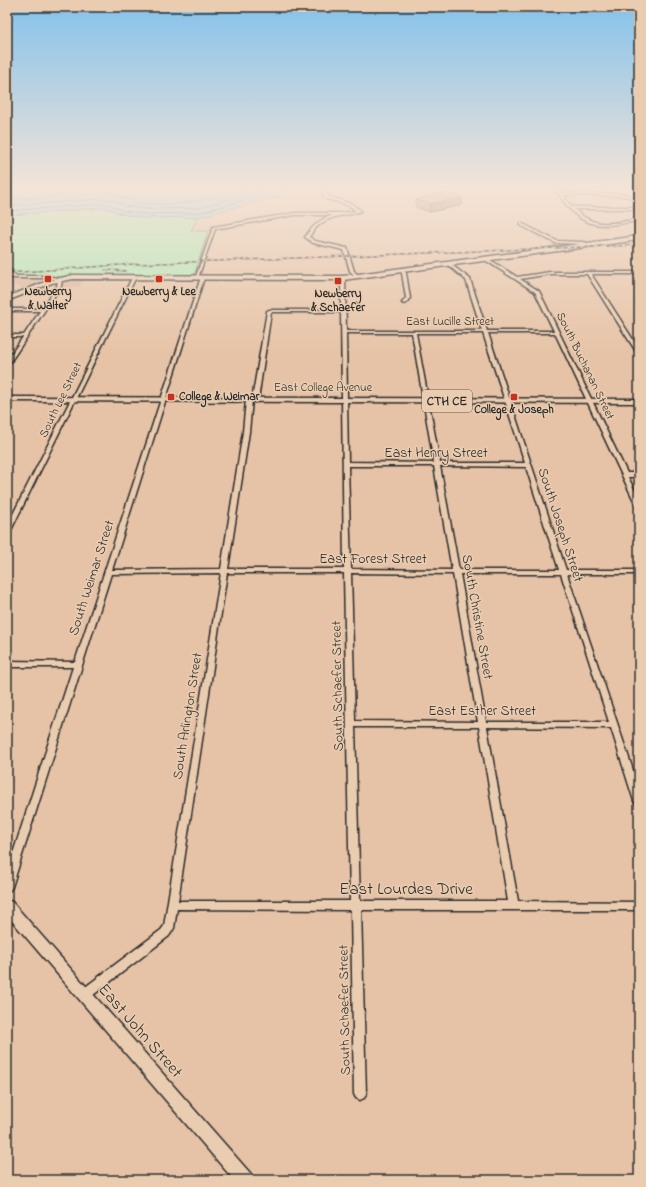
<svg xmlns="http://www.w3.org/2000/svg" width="646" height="1187" font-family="'Indie Flower',sans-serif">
  <rect width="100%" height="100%" fill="#e6c3a6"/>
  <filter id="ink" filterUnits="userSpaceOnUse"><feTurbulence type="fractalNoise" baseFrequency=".025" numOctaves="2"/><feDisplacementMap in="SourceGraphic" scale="8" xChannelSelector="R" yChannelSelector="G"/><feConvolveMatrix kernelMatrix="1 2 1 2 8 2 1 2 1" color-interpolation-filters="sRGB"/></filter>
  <g filter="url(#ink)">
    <path fill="#d7b498" d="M17,278H45L50,279L25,289L7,284Z
      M84,279L79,287H61L67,280Z"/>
    <path fill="#a9eab3" stroke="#6a8a6f" d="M106,208L122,214L145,218L198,217L191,231H208L194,276H70L60,277L7,276V215Z"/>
    <path fill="#8fd7f0" stroke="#6792a1" d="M7,189H307L198,217L145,218L122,214L109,209L102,208L7,215Z"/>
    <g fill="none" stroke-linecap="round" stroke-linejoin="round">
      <path stroke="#53707a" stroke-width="1" d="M7,200L102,193C116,194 128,201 141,203C179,208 212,198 248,189
        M7,206L102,199L112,200L125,206L146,209L197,208L268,189
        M7,211L102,204L110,205L123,211L145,214L197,213L288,189"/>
      <g stroke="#2b2b2b" stroke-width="3">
        <path id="minor" d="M323,189H326V193L327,196L352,204L361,211C356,213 350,214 345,215C329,217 318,222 309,237L315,241L347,248L354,271L358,275V277H356L350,271L344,250L313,243L305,237C313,226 320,219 333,215H295L215,229L198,278L195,279L213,227L295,213H341L356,211L350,206L325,198L322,193Z
          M555,189H558L562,193L626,194L635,197L639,201V204L633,199L626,196L563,195L572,207H639V209H574C596,230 612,223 639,219V221C611,225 589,232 568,207C563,201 560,195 555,189Z
          M521,223L557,241L584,242L592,245L590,246L584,244L555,243L520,225Z
          M485,258H487L517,277L550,272H639V274H591L639,349V354L637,353L587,274H550L520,279L539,291L627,473H639V477H628L639,499V507L636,505L555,333H488L566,570H639V574H567L639,788V804L636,803L634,801L611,728L487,727L518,901L639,902V910H361L366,1094L364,1098L360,1100L356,1098L354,1094L351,910L177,909L174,928L169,936L88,999L84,1000L80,999L79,995L80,991L161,930L164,926L221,573L111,574L12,887L10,890L7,891V872L73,667H7V661L75,662L201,277L204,278L112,570L221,569L243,432L246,400L249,398L252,400L249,432L228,569H344L341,312H271L258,400L255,402L252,400L267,311L269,310H341V278L343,277L345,278L346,331H482L466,280L448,265V263H449L470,279L487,331H554L535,292L485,260ZM346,333H412L434,463L348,462ZM416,333H483L525,463H440ZM348,466H434L452,570L351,569ZM440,466L526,467L559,570H459ZM227,573H344L350,901H178ZM351,573L453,574L478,722L355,721ZM460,574H561L609,722H486ZM355,727H479L508,901H360Z
          M7,269L12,271L15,275L17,276H47L62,279L61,286L9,364L7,365V360L23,337H7V335H24L40,311H7V309H42L57,286L58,280L47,278H7V276H11L9,273L7,272Z
          M402,270L406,273L410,298L408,302L404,304L402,303L406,298L402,273L400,271Z
          M133,276L136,277L10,532L7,534V526Z"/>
      </g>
      <g stroke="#2b2b2b" stroke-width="3">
        <path id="tertiary" d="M7,900L12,902L251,1174L253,1180H234L7,915Z"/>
      </g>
      <g stroke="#2b2b2b" stroke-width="3">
        <path id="secondary" d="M639,236V240L343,280L73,279L52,283L7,301V297L48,281L73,275L343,276Z"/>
      </g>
      <g stroke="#2b2b2b" stroke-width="3">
        <path id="primary" d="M7,397L639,399V403L7,401Z"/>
      </g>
      <use href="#minor" fill="#eacdb1" fill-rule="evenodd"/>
      <use href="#tertiary" fill="#eacdb1" fill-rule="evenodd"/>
      <use href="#secondary" fill="#eacdb1" fill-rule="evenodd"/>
      <use href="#primary" fill="#eacdb1" fill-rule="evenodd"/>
      <g stroke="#2b2b2b" stroke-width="1.5">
        <path id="rail" d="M105,270L125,271
          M7,273L134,264L639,245"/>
      </g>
      <use href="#rail" stroke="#eacdb1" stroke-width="1" stroke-dasharray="3.5" stroke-linecap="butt"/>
    </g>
    <path fill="#a7846d" stroke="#2b2b2b" d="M462,198V205L430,212L416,207V200Z"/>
    <path fill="#886c59" stroke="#2b2b2b" d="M462,198V205L430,212V204Z"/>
    <path fill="#c29a7f" stroke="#2b2b2b" d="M445,192L462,198L430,204L416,200Z"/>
  </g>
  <linearGradient id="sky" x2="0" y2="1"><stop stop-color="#84c2eb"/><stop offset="0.53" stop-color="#f4e4d7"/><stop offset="1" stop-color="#f4e4d7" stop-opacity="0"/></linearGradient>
  <rect width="646" height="355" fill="url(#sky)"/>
  <g fill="#c8321e" stroke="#eacdb1" stroke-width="1.5">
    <rect x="44" y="275" width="8" height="8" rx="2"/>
    <rect x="155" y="275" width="8" height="8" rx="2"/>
    <rect x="334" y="277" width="8" height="8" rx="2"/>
    <rect x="167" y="393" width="8" height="8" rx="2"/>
    <rect x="510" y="393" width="8" height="8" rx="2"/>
  </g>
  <g text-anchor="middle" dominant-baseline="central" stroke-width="3" stroke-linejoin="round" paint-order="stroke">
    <g font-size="12" font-weight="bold" fill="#2b2b2b" stroke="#eacdb1">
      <text x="48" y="292">Newberry<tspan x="48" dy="14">&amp; Walter</tspan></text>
      <text x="159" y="292">Newberry &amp; Lee</text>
      <text x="338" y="294">Newberry<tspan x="338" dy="14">&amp; Schaefer</tspan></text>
      <text x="179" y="397" text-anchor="start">College &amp; Weimar</text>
      <text x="514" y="410">College &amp; Joseph</text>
    </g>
    <g font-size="12" fill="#2b2b2b" stroke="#eacdb1">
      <text x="450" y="322">East Lucille Street</text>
      <text transform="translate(585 366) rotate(64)">South Buchanan Street</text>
      <text x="323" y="388">East College Avenue</text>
      <text transform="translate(61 400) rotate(-64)">South Lee Street</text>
    </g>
    <rect fill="#eacdb1" stroke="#645c53" stroke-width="1" x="422" y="390" width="50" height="22" rx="3"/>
    <g font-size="13" font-weight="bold" fill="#2b2b2b">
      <text x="447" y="401">CTH CE</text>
    </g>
    <g font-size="14" fill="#2b2b2b" stroke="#eacdb1">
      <text x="436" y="453">East Henry Street</text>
      <text transform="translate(560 525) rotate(72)">South Joseph Street</text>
      <text x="373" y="559">East Forest Street</text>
      <text transform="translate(92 578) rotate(-72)">South Weimar Street</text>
      <text transform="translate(477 617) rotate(80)">South Christine Street</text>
      <text transform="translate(338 686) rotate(-91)">South Schaefer Street</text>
      <text x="482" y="711">East Esther Street</text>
      <text transform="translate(188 716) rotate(-81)">South Arlington Street</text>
      <text transform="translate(345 1010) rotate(-91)">South Schaefer Street</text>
    </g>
    <g font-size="17" fill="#2b2b2b" stroke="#eacdb1">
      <text x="406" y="889">East Lourdes Drive</text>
      <text transform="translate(140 1031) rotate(49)">East John Street</text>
    </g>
  </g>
  <rect width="646" height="1187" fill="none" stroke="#eacdb1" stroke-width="24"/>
  <rect x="12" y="12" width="622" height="1163" fill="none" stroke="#2b2b2b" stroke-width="1.5" filter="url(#ink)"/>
</svg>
